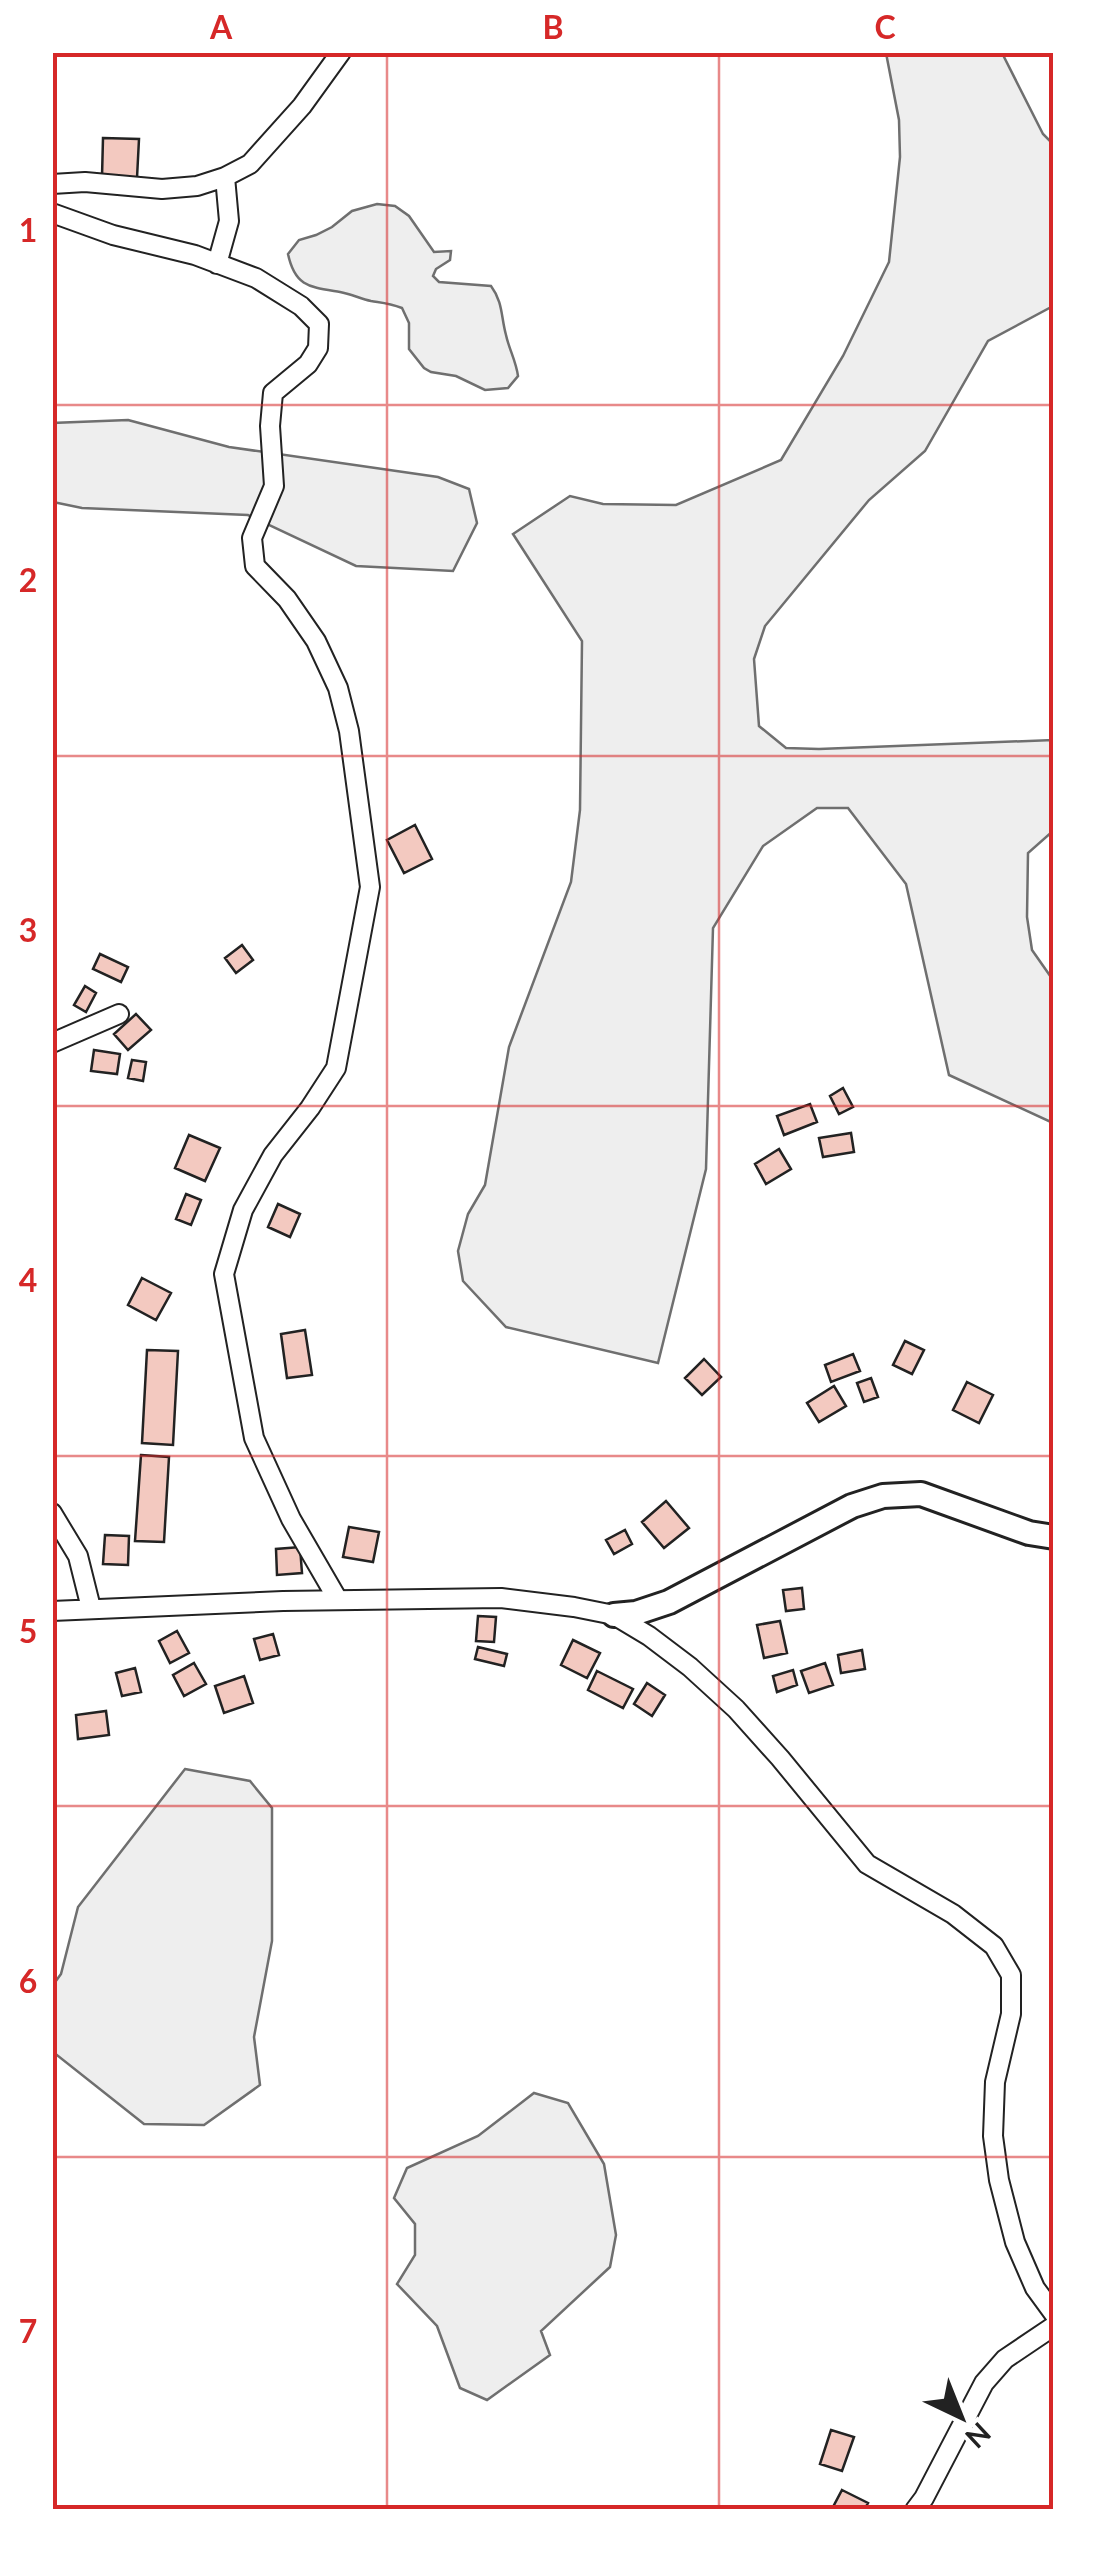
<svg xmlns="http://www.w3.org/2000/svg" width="1106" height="2562" font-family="Lato,sans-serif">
  <rect width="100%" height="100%" fill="#fff"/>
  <path fill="#eee" stroke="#6f6f6f" stroke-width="2.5" d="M886,53H1002L1043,134L1053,144V306L988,341L925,451L869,500L765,626L754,659L759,726L786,748L819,749L1053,740V831L1028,853L1027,917L1032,950L1053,980V1123L949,1075L906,884L848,808H817L763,846L713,928L706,1169L658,1363L506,1327L463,1281L458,1251L468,1214L485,1185L509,1047L571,882L580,810L582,641L513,534L570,496L603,504L676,505L781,460L843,356L889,262L900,157L899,120Z
    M377,204L395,206L409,216L434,252L451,251L450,260L436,269L433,276L439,282L491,286C503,302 501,317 506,335C509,349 516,361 518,376L508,388L485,390L456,376L431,372L424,368L409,349V323L402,308C389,303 384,303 371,301C361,299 351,294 340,292C310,287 295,287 288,254L299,240L316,235L332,227L352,211Z
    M128,420L229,447L438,477L469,489L477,523L453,571L356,566L248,515L82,508L53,502L52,423Z
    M185,1769L250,1781L272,1808V1941L254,2037L260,2085L204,2125L144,2124L53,2052V1985L61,1974L78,1907Z
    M534,2093L568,2103L604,2164L616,2235L610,2267L541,2331L550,2355L487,2400L460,2388L437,2326L397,2284L415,2255V2224L394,2198L407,2168L478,2136Z"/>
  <path fill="#f3c9c0" stroke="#222" stroke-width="2.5" d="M103,138L139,139L137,178L102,177Z
    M415,825L432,859L404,873L387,840Z
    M242,945L253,960L236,973L225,958Z
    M100,954L128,967L121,982L93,969Z
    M85,986L96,993L86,1012L74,1005Z
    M136,1014L151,1030L128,1050L114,1034Z
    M94,1050L120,1054L117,1074L91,1071Z
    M132,1060L146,1062L143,1081L128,1078Z
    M843,1088L853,1107L839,1114L830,1096Z
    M810,1104L817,1122L784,1135L777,1116Z
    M851,1133L854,1152L823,1157L819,1138Z
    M189,1135L220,1148L205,1181L175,1168Z
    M779,1149L791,1169L766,1184L755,1164Z
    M186,1194L201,1200L191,1225L176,1219Z
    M278,1204L300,1214L290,1237L268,1227Z
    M142,1278L171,1293L156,1320L128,1305Z
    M305,1330L312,1375L287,1378L281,1334Z
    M905,1341L924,1350L912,1374L893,1365Z
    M147,1350L178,1351L173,1445L142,1443Z
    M853,1354L860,1371L831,1382L825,1365Z
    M704,1359L721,1377L702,1395L685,1378Z
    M871,1378L878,1397L864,1402L857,1383Z
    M967,1382L993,1395L979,1423L953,1410Z
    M834,1386L846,1406L819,1422L807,1403Z
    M141,1455L169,1457L164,1542L135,1541Z
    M666,1501L689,1528L664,1548L642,1522Z
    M349,1527L379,1532L373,1562L343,1557Z
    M625,1530L632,1544L614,1554L606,1540Z
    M105,1535L129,1536L128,1565L103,1564Z
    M300,1547L302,1573L277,1575L276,1549Z
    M802,1588L804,1609L786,1611L783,1590Z
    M478,1616L496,1617L494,1642L476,1641Z
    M780,1621L787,1653L764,1658L757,1625Z
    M177,1631L189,1653L170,1663L159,1641Z
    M273,1634L279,1655L260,1660L254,1639Z
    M573,1640L600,1653L587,1678L561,1665Z
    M478,1647L507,1654L504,1666L475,1659Z
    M862,1650L865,1669L841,1673L838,1655Z
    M194,1663L206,1684L184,1696L173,1675Z
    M825,1663L833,1685L809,1693L801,1671Z
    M135,1668L141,1692L122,1696L116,1673Z
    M793,1670L797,1685L777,1692L773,1676Z
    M597,1671L633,1689L623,1708L588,1690Z
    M244,1676L253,1703L224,1713L215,1686Z
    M647,1683L665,1695L652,1716L634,1704Z
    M106,1711L109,1735L78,1739L76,1715Z
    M831,2430L854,2437L842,2471L820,2464Z
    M842,2490L868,2503L864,2510H839L833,2507Z"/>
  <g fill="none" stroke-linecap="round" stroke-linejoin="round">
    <g stroke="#222" stroke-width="22">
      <path id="minor" d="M52,184L85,182L162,189L197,186L225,177L250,164L302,106L341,52
        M52,213L113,235L195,255L256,278L301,306L319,324L318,348L308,364L273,393L270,426L274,486L252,538L255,566L287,599L316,641L338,688L349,731L370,887L336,1068L310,1108L273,1155L243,1210L224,1274L254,1438L291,1519L338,1600
        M217,264L229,221L225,177
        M52,1043L119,1014
        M52,1513L78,1556L91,1608
        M52,1611L283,1601L501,1598L574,1607L614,1615L649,1636L690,1667L736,1709L780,1758L867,1864L953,1914L994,1946L1011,1975V2014L995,2082L993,2136L999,2180L1015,2242L1035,2288L1054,2314
        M915,2510L924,2498L984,2383L1005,2359L1054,2326"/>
    </g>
    <g stroke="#222" stroke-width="28">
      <path id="tertiary" d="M614,1615L636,1613L669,1602L852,1506L883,1496L921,1494L1029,1533L1054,1537"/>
    </g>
    <use href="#minor" stroke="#fff" stroke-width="18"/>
    <use href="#tertiary" stroke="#fff" stroke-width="22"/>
  </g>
  <path fill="none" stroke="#d62828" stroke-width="2.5" stroke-opacity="0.55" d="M387,52V2510M719,52V2510M52,405H1054M52,756H1054M52,1106H1054M52,1456H1054M52,1806H1054M52,2157H1054"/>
  <rect width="1106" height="2562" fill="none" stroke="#ffffff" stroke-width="110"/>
  <g transform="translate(961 2417) rotate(137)" stroke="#ffffff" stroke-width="8" paint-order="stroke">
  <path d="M0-8L18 38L0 25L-18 38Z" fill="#222222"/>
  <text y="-15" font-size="28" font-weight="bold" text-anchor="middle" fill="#222222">N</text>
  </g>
  <rect x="55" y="55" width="996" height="2452" fill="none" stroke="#d62828" stroke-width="4"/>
  <g font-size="32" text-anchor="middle" font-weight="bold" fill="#d62828">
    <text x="221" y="39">A</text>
    <text x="553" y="39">B</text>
    <text x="885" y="39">C</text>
    <text x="28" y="242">1</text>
    <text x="28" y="592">2</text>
    <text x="28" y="942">3</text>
    <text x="28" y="1292">4</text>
    <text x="28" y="1643">5</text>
    <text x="28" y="1993">6</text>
    <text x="28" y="2343">7</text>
  </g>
</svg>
